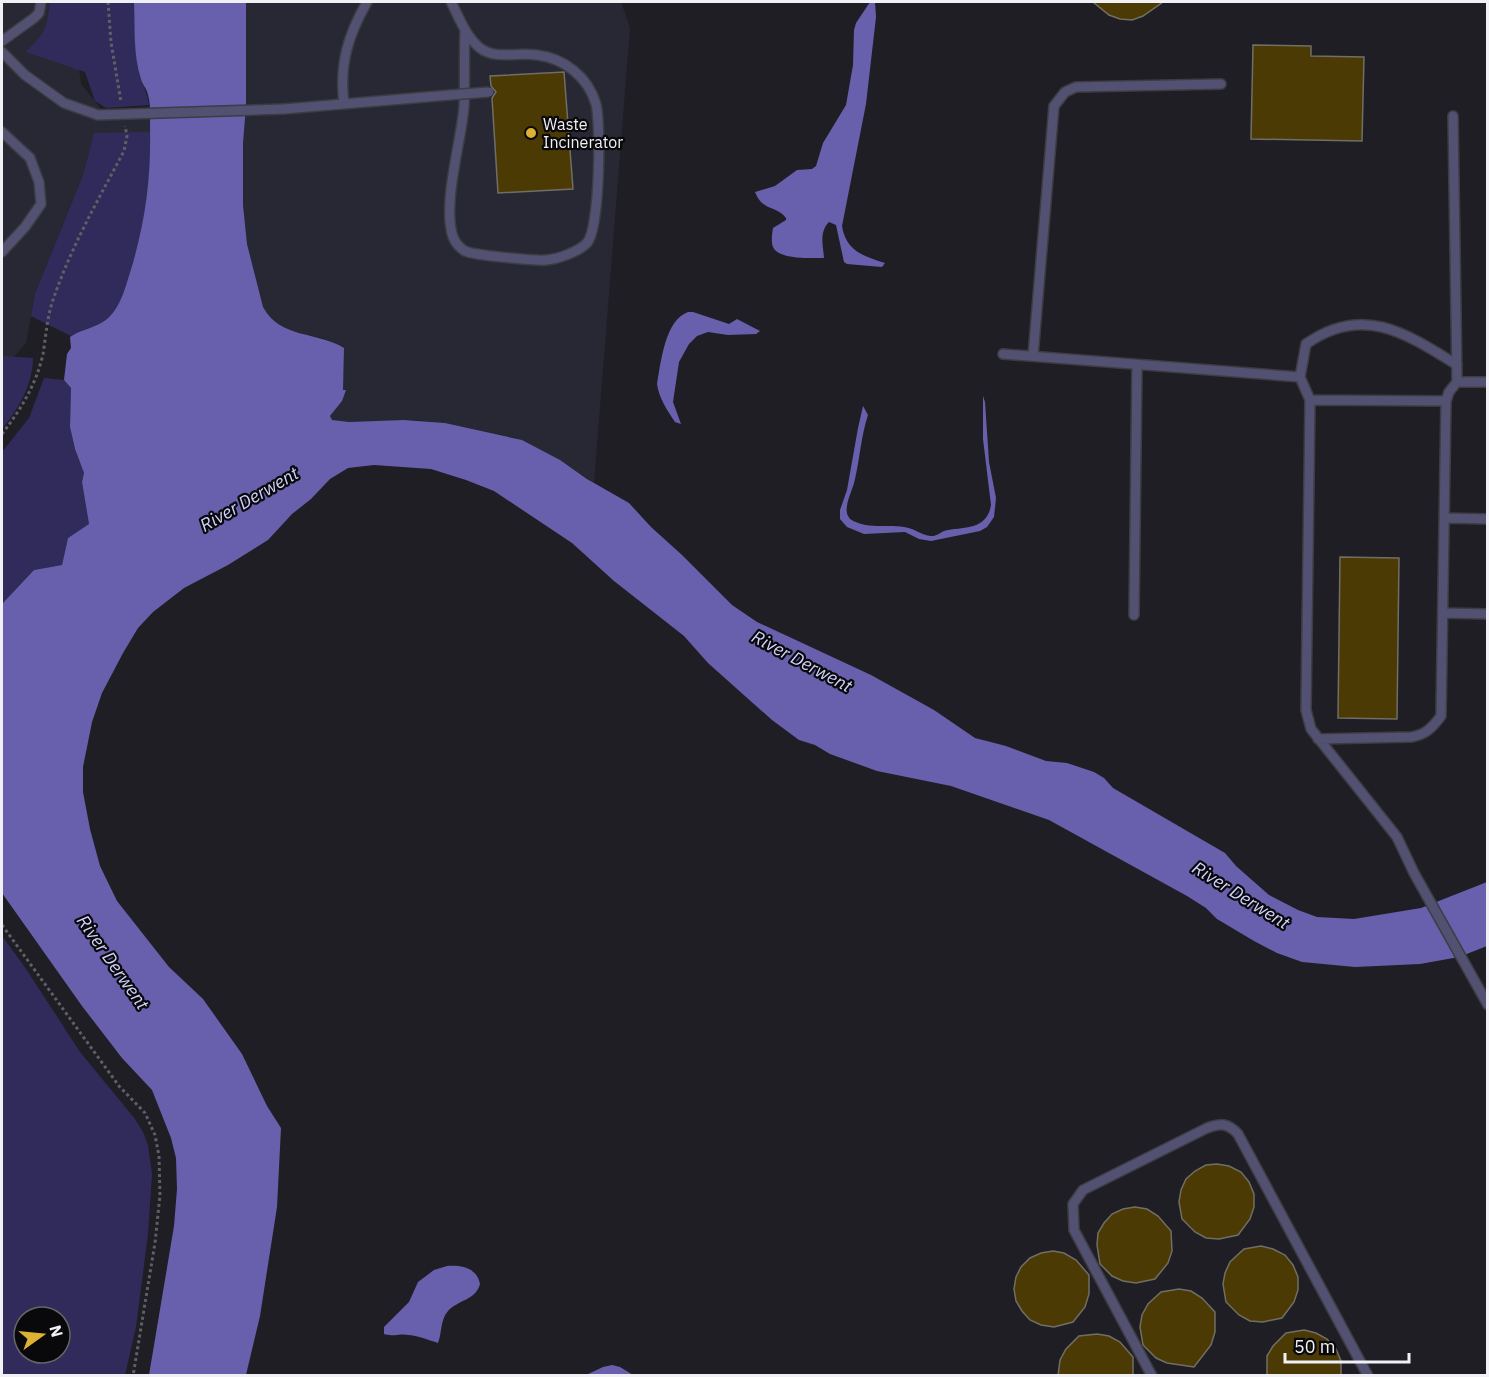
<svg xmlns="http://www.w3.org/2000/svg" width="1489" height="1377" font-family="'IBM Plex Sans',sans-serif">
  <rect width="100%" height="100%" fill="#1f1e25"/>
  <path fill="#282834" d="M2,2H71L81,84L103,111L246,106L242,2H621L630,28L594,483L560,460L522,440L507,436L445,423L415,420L349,422L332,420L330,417L342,401L344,348L322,338L291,331L274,322L266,314L263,307L247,244L243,205L94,133L83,175L35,294L26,343L2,371Z"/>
  <path fill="#312b5b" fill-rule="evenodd" d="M50,2H134C135,26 134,54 141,78C143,87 148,94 149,105L106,108L95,101L85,72L26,52C45,33 47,29 50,2Z
    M150,132C151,183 145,224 130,273C125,289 121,306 108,318C98,327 82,329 71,336L31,316L35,294L83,175L94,133Z
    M2,356L33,358C33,384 18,410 2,429Z
    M44,378L64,380L71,388L70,427L75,449L84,473L82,482L89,524L68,538L62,565L34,570L2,604V452L29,418Z
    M2,936L24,966L80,1052L135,1119L143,1132L148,1145L152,1174L148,1234L136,1327L125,1375H2ZM24,1317H60V1353H24Z"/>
  <path fill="#6860ac" d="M134,2H246V106L243,143V205L247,244L263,307C280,339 317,331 344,348L343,390H346L342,401L330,416L332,420L349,422L404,420L445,423L522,440L560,460L587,479L629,503L651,527L682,555L732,605L757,622L871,675L934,710L975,738L1006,746L1046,761L1067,763L1094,772L1104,778L1113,788L1225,853L1236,866L1269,895L1298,910L1317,917L1354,919L1421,908L1487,882V946L1459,957L1420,964L1355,967L1302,962L1277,953L1254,941L1217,919L1206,908L1187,896L1049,820L951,786L877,771L830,754L815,745L799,740L772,720L708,663L684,636L614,581L572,543L494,491L466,480L431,469L374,465L348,468L330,479L311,499L292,514L268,540L228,565L184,588L153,612L138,628L123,653L102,693L92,722L83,767V792L90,829L100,866L117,901L169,967L203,999L242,1054L267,1106L281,1128L277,1207L260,1316L246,1375H149L174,1226L177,1189L176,1158L171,1138L152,1090L122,1058L82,1006L2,893V604L34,570L62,565L68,538L89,524L82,482L84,473L75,449L70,427L71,388L64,380L67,354L71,348L70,337C81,329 96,328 107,319C122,306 126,284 132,266C146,218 151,177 150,127C150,117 151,105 148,95C147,89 142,84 141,79C133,55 135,26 134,2Z
    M870,2H875L876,17L866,104L842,226C846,251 863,256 885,263L882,267L847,264L844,262L836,225L829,222C819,232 823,245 824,258C812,258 779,260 773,247C771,242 772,234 773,228L786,220V218C776,205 763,212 755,192L775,186L797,170L812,169L816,166L823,143L846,105L853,65L854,30L856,23Z
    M688,312H693L729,324L737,319L760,331L756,334L728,335L708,332L697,336L689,344L679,362L673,402L681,424L675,422C667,410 659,398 657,384C661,362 665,320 688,312Z
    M983,396L985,402L989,462L996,498L994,517L987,527L980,531L931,541L919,539L905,532L864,534L847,527L840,519V510L847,490L858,428L863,406L868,415C861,436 860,458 855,479C853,489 848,497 847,506C846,512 847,515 850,519C867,530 886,524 904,527C914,528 921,535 930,536C937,537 941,531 948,530C967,527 987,529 991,505L983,439Z
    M447,1266C462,1265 477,1268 480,1284C476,1300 458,1300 448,1311C440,1320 442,1333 438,1343C429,1340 419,1336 409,1335C400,1333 392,1337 384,1334V1327L409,1302L418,1282L434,1270Z
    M612,1365L620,1367L633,1375H586L603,1367Z"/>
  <path fill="#4c3a04" stroke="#716e66" stroke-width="1.5" d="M1093,2H1163L1143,16L1132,20L1120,19L1109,15Z
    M1253,45L1311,46V56L1364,57L1362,141L1251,139Z
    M564,72L573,189L498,193L492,98L496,92L491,86L490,76Z
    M1340,557L1399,558L1397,719L1338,718Z
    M1217,1164L1229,1166L1241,1172L1249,1182L1254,1194V1207L1250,1219L1238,1235L1219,1239L1206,1238L1195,1232L1182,1219L1179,1202L1181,1190L1186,1179L1195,1171L1206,1165Z
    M1135,1207L1147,1209L1158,1216L1171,1231L1172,1251L1168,1263L1155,1279L1136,1283L1123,1281L1112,1276L1100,1264L1097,1245L1098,1233L1104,1223L1112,1214L1123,1209Z
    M1261,1246L1273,1249L1285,1255L1293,1265L1298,1277V1290L1294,1302L1282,1318L1263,1322L1250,1321L1239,1315L1226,1302L1223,1284L1225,1273L1230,1262L1244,1249Z
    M1053,1251L1064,1253L1076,1260L1089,1275V1294L1085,1307L1073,1322L1054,1327L1041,1325L1030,1320L1022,1311L1016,1301L1014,1289L1016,1277L1021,1267L1030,1258L1041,1253Z
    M1179,1289L1191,1291L1202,1298L1215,1312V1332L1211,1345L1194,1367L1167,1363L1156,1358L1143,1345L1140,1327L1142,1315L1148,1304L1161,1292Z
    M1304,1330L1316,1333L1327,1339L1336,1349L1341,1361V1376H1267V1356L1273,1346L1286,1333Z
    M1097,1334L1109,1336L1120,1342L1133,1357V1376H1058L1060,1360L1066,1349L1079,1336Z"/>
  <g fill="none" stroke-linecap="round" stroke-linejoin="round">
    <g stroke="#3c3c42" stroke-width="12">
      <path id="service" d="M451,2C459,17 466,37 480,48C495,60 519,52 537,55C564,58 588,77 596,104C601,125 600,228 587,243C578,252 558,259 546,260C536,261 472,255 465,251C460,248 455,242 453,237C442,204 461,143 464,107C465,81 464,55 465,30
        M2,41L34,18L39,13L41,2
        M2,52L25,75L64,103L98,115
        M344,104C339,65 348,35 367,2
        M284,109L450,95
        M2,132L30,158L39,182L41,204L25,227L2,252
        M1003,354L1300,377
        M1033,356L1054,106L1065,92L1076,87L1221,84
        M1457,365C1406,333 1362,304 1306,344L1300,377L1310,400L1306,710L1311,729L1397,837L1414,873L1488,1005
        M1457,382H1488
        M1310,400L1446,401
        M1445,518L1488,519
        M1444,613L1488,614
        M1134,615L1137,365
        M1318,739L1411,737C1425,735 1432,728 1441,716L1446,401L1449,392L1457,382L1453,116
        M1152,1376L1074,1230L1073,1204L1083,1190L1207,1128C1221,1123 1228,1123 1238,1134L1368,1376"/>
    </g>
    <path stroke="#5f5f65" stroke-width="3" stroke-dasharray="3 3" stroke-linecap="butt" d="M108,2L111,42L121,102
      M2,434C21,409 36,385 43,354C46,336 47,317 53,300C71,247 98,200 124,151L127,136L125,126
      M2,925L119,1086L145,1113L155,1135L159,1156L160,1195L155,1243L133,1376"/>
    <use href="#service" stroke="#535172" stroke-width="9"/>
    <g stroke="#3c3c42" stroke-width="12" stroke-linecap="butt">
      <path id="service-bridge" d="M450,95L489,92
        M98,115L284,109"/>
    </g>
    <use href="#service-bridge" stroke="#535172" stroke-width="9"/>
  </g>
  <circle fill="#deb133" stroke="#09090c" stroke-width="2" cx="531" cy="133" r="6"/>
  <g text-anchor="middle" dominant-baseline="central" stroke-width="4.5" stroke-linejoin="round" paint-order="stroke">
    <g font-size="16" fill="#f1f1f5" stroke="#09090c" text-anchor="start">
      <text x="543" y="124">Waste<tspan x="543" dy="18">Incinerator</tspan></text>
    </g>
    <g font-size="18" font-style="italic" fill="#d3d2fd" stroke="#09090c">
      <text transform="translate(249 499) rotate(-30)">River Derwent</text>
      <text transform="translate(802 661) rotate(28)">River Derwent</text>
      <text transform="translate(1241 895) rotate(32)">River Derwent</text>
      <text transform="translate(113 962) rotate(55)">River Derwent</text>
    </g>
  </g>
  <rect width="1489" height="1377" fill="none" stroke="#f1f1f5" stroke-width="6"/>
  <g transform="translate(42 1335) rotate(75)"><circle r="28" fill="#09090c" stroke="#666669" stroke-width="1.5"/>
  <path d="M0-4.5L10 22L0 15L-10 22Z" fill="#deb133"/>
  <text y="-9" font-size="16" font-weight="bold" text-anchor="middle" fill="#f1f1f5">N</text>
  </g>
  <path d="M1285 1353v9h124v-9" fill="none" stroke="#f1f1f5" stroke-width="3"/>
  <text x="1294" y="1353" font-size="18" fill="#f1f1f5" stroke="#09090c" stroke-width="4.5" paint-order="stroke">50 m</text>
</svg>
